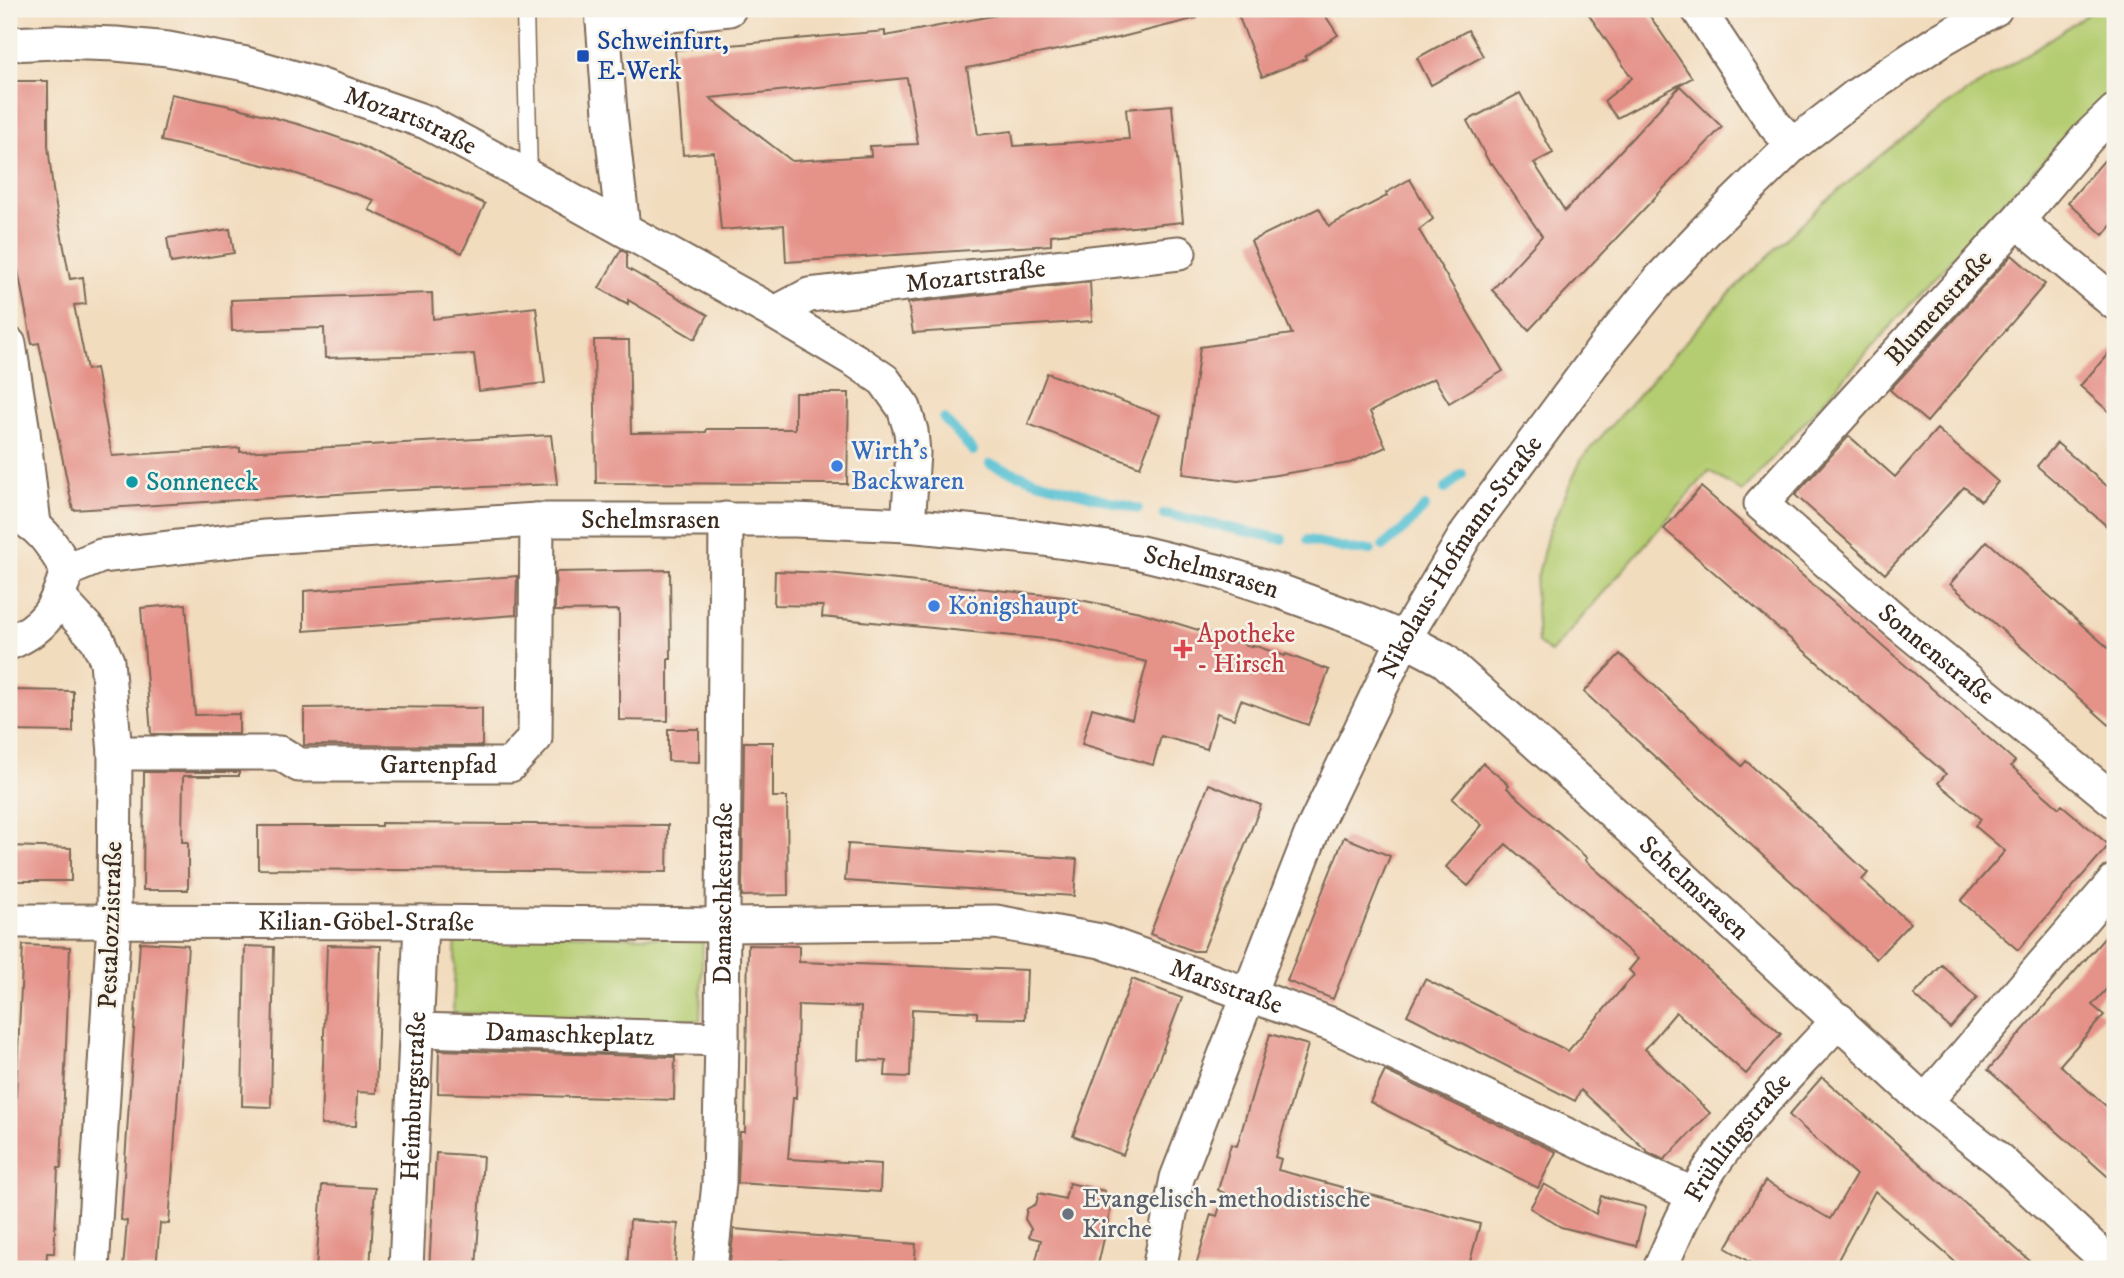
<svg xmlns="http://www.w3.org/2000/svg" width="2124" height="1278" font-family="'IM FELL DW Pica',serif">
  <rect width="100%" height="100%" fill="#f7f3e8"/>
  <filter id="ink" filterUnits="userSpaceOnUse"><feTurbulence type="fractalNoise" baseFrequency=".0143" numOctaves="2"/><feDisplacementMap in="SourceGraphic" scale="14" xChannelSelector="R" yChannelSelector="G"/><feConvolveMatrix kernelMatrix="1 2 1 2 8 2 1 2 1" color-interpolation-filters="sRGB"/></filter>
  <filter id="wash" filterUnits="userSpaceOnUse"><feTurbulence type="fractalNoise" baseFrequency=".00686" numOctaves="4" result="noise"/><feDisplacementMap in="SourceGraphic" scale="28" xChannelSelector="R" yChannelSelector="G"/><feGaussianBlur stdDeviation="1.57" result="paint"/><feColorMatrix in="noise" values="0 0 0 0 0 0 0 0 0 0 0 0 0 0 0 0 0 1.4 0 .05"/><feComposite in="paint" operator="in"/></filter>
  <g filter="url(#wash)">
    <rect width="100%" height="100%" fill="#f2dcbe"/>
    <path fill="#b5cd72" stroke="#787c48" stroke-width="2" d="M2096,9H2115V98L2081,124L1987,219L1742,492L1709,471L1551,653L1538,643L1535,587L1548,533L1582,458L1719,304L1822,204L1926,119Z
      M456,931L703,939L700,1021L453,1013Z"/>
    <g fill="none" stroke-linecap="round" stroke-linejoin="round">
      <path stroke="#57c1d3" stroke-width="10" d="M944,419L973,451
        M990,464L1037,481L1138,509
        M1445,489L1462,474
        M1164,514L1282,539
        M1308,540L1352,550H1371
        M1383,546L1402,531L1425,507"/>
    </g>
    <g id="blocks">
      <path fill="#e59289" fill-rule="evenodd" d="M1030,9H1196L1197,18L1118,38L967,68L978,135L1012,131L1014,146L1129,139L1126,109L1172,105L1183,222L1051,235V245L786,262L784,225L721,230L714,152L683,155L675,50L885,31V36ZM907,78L918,144L870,146L871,156L792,161L710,98Z
        M1236,9H1321L1338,35L1305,56L1306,59L1262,77Z
        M1585,9H1645L1692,78L1617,118L1604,101L1632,78Z
        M1468,30L1483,56L1431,85L1417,58Z
        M9,81H48V145L53,190L70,279L83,277L86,304L74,305L87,370L96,368L112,456L240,448V452L551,435L557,484L388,491L73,510L39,343L32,344L9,223Z
        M1680,86L1722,127L1529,330L1492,290L1542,236L1492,163L1490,164L1467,121L1520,93L1553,153L1534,163L1565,211Z
        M171,94L235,107L301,125L357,144L485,204L462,253L369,210L374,200L285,170L161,141Z
        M2115,148V221L2103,235L2068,202Z
        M1410,179L1433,219L1419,230L1503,371L1449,403L1434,378L1370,412L1386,447L1350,463L1238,481L1183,474L1200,347L1292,334L1251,241L1319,208L1329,226L1387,196L1386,193Z
        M230,229L234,253L171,263L167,238Z
        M621,250L627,253V268L708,315L695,339L628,300V304L599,288Z
        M2012,255L2045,284L1927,422L1890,390Z
        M1090,282L1092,321L913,333L908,303Z
        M432,293L433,319L536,307L545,383L479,391L474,354L325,358L324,328L232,331L231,300Z
        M594,340H629L631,433L706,432L707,429H795V393H849L847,484L596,483Z
        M2115,346V417L2080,386Z
        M1047,373L1160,415L1140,467L1028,424Z
        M1937,429L1998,482L1981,501L1964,487L1885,574L1795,495L1849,436L1895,477Z
        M2057,443L2115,493V533L2037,466Z
        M1701,487L2015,761L2011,766L2059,808L2062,805L2109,845L2018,950L1961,901L2005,851L1975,826L1981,819L1938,783L1946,774L1664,529Z
        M1987,541L2115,654V730L1950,584Z
        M670,570L671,659H668V721L619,720V610L555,611L556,572Z
        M775,571L828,573L1065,597L1140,612L1253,647V645L1285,656L1286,654L1329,670L1308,725L1241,700L1234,719L1217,713L1207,749L1161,736L1153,765L1082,744L1092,708L1132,719L1147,662L1055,640L822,617L823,606L774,605Z
        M517,576L516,615L304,631V591Z
        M186,604L195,715L239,714V734H151L141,608Z
        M1620,654L1742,766L1746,761L1802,811L1868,873L1862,880L1910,923L1876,959L1584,692Z
        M9,690L73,691V732L9,731Z
        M370,707L482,708V746L304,745V708Z
        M668,729H699V762L668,761Z
        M744,742H773V797H787L788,895L742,896Z
        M1483,763L1509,785L1507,788L1587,858L1585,860L1781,1034L1746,1074L1676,1012L1645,1049L1710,1113L1664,1160L1648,1152L1581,1090L1575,1101L1407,1015L1425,979L1568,1051L1634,975L1629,970L1638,959L1506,844L1468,886L1446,867L1482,825L1452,799Z
        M144,772H239V776H183L182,842H188V890H143Z
        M1209,784L1261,805L1203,951H1193L1150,934Z
        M381,823L668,825L667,872L258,869V826H381Z
        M1344,837L1390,856L1333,999L1287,981Z
        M848,844L1077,859L1074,896L845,881Z
        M9,846L71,848V881H9Z
        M2115,926V980L2092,1005L2104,1015L2060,1065L2115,1114V1183L1988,1070Z
        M140,942L188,945L169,1224L160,1223L156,1269H123L127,1221L121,1220Z
        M23,945L70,947L61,1168H58L54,1253H47L46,1269H9V1198H11Z
        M327,945L381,946L376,1093L357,1092L356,1126L321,1125Z
        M748,945L799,946V962L1027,970L1025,1019L977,1018V1012L912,1009L910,1077L885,1076L886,1061L859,1060L861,1007L798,1005L796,1098H793L788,1159L881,1164L880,1192L738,1183L740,1132H745Z
        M245,946L274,947L271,1107L242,1106Z
        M1942,965L1977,998L1950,1028L1914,995Z
        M1132,979L1182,998L1123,1155L1073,1136Z
        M1270,1034L1308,1045L1275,1157L1281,1159L1278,1170L1480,1224L1468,1269H1195L1211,1214L1217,1216L1224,1193L1218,1190L1231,1144L1237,1146Z
        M439,1050L675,1057L674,1100L438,1093Z
        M1385,1071L1556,1152L1538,1188L1370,1102Z
        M1822,1077L1953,1193L2039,1269H1963L1875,1191L1833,1269H1761L1726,1248L1765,1181L1830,1219L1856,1175L1789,1115Z
        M436,1153L483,1156L476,1269H429Z
        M1069,1183L1105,1191L1102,1206L1111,1208L1097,1269H1034L1041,1240L1029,1237L1031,1229L1025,1219L1027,1209L1036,1204L1039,1193L1065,1199Z
        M1544,1184L1596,1214L1601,1196L1646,1207L1636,1246L1561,1227L1530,1208Z
        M322,1185L375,1188L370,1269H316Z
        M630,1220L678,1224L675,1269H627Z
        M734,1229L916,1244L914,1269L780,1260L779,1269H729Z"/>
    </g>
  </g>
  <g filter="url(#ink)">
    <use href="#blocks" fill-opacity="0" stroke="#7b6856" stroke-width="2"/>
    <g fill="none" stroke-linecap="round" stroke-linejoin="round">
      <g stroke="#7b6856" stroke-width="19">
        <path id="service" d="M525,9L529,177"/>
      </g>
      <g stroke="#7b6856" stroke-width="37">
        <g id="minor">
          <path d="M602,9L610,113L623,228"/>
          <path d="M1698,9L1774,124L1793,145"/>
          <path d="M603,22L729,9"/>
          <path id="s1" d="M9,44L56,42L116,44L168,49L246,64L316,84L426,122L529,177L775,313L856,361L884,380L904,408L911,431L913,453L908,525"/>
          <path id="s2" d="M2115,111L2088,137L2017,221L1761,504L1898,623L2115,801"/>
          <path d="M2017,221L2115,303"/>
          <path id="s3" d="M775,313L809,295L1179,253"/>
          <path d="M9,344L23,432L34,524"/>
          <path d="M9,513C39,522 52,544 67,570C56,608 47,627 9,643"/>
          <path id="s4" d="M67,570L101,556L265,537L537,520H795L908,525L1036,538L1137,552L1220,572L1276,590L1364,622L1404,639L1444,660L1579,781L1925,1102L1999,1160L2115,1268"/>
          <path d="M59,598L97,639L107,661L115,753L114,923L92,1269"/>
          <path id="s5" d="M115,753H280L299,765H510L535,738L537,520"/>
          <path id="s6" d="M9,921L421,922L724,925L996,922L1101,941L1333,1025L1694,1195"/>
          <path id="s7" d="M418,1030L722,1039"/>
          <path d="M1925,1102L2115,881"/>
          <path id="s8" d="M406,1269L421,922"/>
          <path id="s9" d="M710,1269L719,1183L722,1039L726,519"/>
          <path id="s10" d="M1159,1269L1177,1178L1314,827L1404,639L1468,531L1604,348L1661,278L1710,226L1793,145L1857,95L1942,39L1995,9"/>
          <path id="s11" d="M1660,1269C1675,1234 1690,1199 1711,1167C1748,1114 1795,1068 1839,1020"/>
        </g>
      </g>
      <use href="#service" stroke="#fff" stroke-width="16"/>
      <use href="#minor" stroke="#fff" stroke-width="33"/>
    </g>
  </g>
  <rect fill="#1a4fb4" stroke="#f7f3e8" stroke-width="2.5" x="576" y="49" width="14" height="14" rx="3.5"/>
  <g fill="#3f7fe0" stroke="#f7f3e8" stroke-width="2.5">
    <circle cx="837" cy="466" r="7"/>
    <circle cx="934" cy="606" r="7"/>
  </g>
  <circle fill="#0f9aa8" stroke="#f7f3e8" stroke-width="2.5" cx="132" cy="482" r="7"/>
  <path fill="#e0444e" stroke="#f7f3e8" stroke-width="2.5" d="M1179.5 638.5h7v7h7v7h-7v7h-7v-7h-7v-7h7z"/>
  <circle fill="#6b7280" stroke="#f7f3e8" stroke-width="2.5" cx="1068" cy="1214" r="7"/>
  <g text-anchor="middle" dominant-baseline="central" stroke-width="5" stroke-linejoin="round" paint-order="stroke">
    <g font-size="26" fill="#164399" stroke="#f7f3e8" text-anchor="start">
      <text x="597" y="41">Schweinfurt,<tspan x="597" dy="30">E-Werk</tspan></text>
    </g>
    <g font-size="26" fill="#3b2a1e" stroke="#f7f3e8">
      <text stroke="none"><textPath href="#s1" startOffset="413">Mozartstraße</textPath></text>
      <text stroke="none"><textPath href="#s3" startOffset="206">Mozartstraße</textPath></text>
      <text transform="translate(1939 308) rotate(-48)">Blumenstraße</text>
      <text stroke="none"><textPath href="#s4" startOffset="588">Schelmsrasen</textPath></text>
      <text stroke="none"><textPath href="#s10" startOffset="777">Nikolaus-Hofmann-Straße</textPath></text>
      <text stroke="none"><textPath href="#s4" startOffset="1153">Schelmsrasen</textPath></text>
      <text stroke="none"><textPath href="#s2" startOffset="760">Sonnenstraße</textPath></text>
      <text stroke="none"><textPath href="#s5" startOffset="327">Gartenpfad</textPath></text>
      <text stroke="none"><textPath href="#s4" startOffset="1741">Schelmsrasen</textPath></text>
      <text stroke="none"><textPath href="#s9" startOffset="376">Damaschkestraße</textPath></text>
      <text stroke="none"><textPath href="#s6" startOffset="357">Kilian-Göbel-Straße</textPath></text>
      <text transform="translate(111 925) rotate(-88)">Pestalozzistraße</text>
      <text stroke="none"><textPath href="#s6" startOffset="1227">Marsstraße</textPath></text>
      <text stroke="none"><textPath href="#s7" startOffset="152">Damaschkeplatz</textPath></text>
      <text stroke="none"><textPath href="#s8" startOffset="173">Heimburgstraße</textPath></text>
      <text stroke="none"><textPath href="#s11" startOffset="154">Frühlingstraße</textPath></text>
    </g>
    <g font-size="26" fill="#366cbe" stroke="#f7f3e8" text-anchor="start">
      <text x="851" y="451">Wirth's<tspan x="851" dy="30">Backwaren</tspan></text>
      <text x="948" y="606">Königshaupt</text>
    </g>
    <g font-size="26" fill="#0d838f" stroke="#f7f3e8" text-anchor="start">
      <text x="146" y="482">Sonneneck</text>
    </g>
    <g font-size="26" fill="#be3a42" stroke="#f7f3e8" text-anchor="start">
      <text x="1197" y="634">Apotheke<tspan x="1197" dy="30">- Hirsch</tspan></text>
    </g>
    <g font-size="26" fill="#5b616d" stroke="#f7f3e8" text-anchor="start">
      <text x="1082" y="1199">Evangelisch-methodistische<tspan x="1082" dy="30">Kirche</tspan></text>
    </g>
  </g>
  <rect width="2124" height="1278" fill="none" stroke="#f7f3e8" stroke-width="35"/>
</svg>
